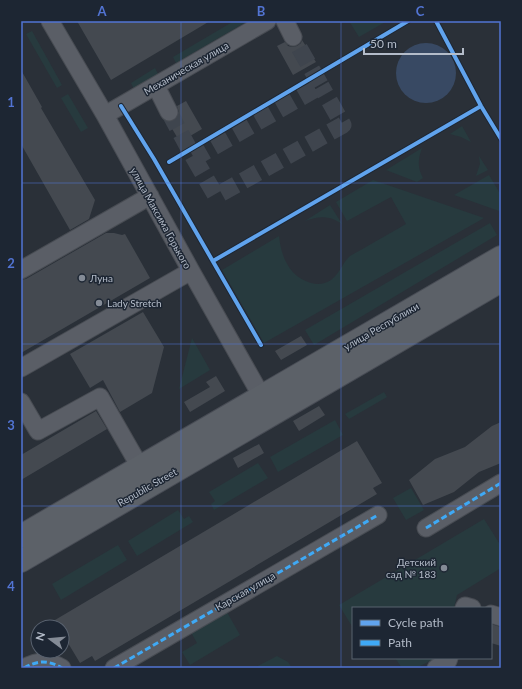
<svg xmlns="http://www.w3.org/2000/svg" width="522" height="689" font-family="Lato,sans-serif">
  <rect width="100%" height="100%" fill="#2a3038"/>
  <path fill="#273a3e" d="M234,21H248L176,63L173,57Z
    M349,21H387L359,37Z
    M32,31L62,85L57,88L26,34Z
    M155,68L158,74L134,89L131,83Z
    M68,94L88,128L81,132L61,98Z
    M462,126L471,142L461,137L450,134Z
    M422,148C418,159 417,167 423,178L417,182L386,170Z
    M479,156L488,170L476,176L480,164Z
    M489,175L501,195V210L499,211L454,195Z
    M373,180L484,218L264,343L222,270L279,236C281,256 289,277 311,283C318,285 325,284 331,280C340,273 343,262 350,256C355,253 361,250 366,247C379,239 393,232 406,224L391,197L347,221L336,202Z
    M330,205L342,224C329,215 319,216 305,221Z
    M490,223L497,235L314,345L305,330Z
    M192,338L210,370L179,389Z
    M384,392L387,397L349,419L345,414Z
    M335,420L343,435L278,472L270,457Z
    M258,463L268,478L214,510L211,504L215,501L209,492Z
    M411,488L424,510L406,520L393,498Z
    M178,510L184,519L189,516L193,522L137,556L128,541Z
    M484,519L501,546V568L457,595L454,608H353V628L339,605Z
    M118,545L127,560L61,600L52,584Z
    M224,607L240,635L190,665L182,652L197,643L188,627Z
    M277,656L288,662L292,668H254Z
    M395,658H436L416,668H402Z"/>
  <path fill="#384963" d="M396 73a30 30 0 1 1 60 0a30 30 0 1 1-60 0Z"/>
  <path fill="#444950" d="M77,21H210L111,80Z
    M302,40L316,62L293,75L277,46L285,42L288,46L292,47L297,46L301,43Z
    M21,70L42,107L41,108L95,200L89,219L70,230L21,144Z
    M186,101L202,129L180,142L168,122L173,121L177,118L179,112L177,106Z
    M106,233H114L122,235L125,234L150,278L21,353V280L26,279Z
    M143,312L164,347L152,393L120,412L103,380L90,388L70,354Z
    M301,336L307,345L281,360L275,351Z
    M216,376L225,391L190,412L184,402L210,387L206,382Z
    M319,406L325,415L299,431L293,421Z
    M96,411L107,429L21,480V455Z
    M501,422V463L479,472L454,492L423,505L409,480L435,459L465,447L492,426Z
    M357,441L382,483L373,488L377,494L95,661L92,656L80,663L62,633V627H58L55,620Z
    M259,444L264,453L238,468L233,458Z
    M491,624L501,627V646L491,643Z"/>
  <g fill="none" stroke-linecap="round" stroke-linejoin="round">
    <path stroke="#3f454e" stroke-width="17" stroke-dasharray="17 8" stroke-linecap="butt" d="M169,112L194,158L321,86L293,37
      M194,158L216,196L343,125L321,86"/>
    <g stroke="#484c53" stroke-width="19">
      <path id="minor" d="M50,21L105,115L191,271L267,406
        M285,21L293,37
        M156,86L169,112
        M105,115L267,21
        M21,270L150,196
        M21,368L191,271
        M21,402L38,431L100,397L140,467
        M426,528L501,483
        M464,608L465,606L472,608
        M491,614L501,617
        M24,668C38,660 48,660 62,668
        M114,668L378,515
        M436,668L448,661L449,658"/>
    </g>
    <g stroke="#484c55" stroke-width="24">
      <path id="major" d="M21,536L501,257
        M21,561L501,281"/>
    </g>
    <use href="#minor" stroke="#5a5e66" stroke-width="17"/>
    <use href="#major" stroke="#5c6168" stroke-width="22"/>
    <path stroke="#3fa9f5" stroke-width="3" stroke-dasharray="6 3" stroke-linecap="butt" d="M426,528L501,483
      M24,668C38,660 48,660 62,668
      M114,668L378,515"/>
    <g stroke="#1d2633" stroke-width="6">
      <path id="cycleway" d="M436,21L481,106L501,139
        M121,106L154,159L261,345
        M169,162L408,21
        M213,261L481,106"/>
    </g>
    <use href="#cycleway" stroke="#60a3ed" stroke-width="4"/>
  </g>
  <path fill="none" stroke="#5274d3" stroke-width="1" stroke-opacity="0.55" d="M181,21V668M341,21V668M21,183H501M21,344H501M21,506H501"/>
  <g fill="#848b96" stroke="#1d2633" stroke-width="1.5">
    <circle cx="82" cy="278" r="4"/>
    <circle cx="99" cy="303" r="4"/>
    <circle cx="444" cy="568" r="4"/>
  </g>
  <g text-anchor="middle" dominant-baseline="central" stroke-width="3" stroke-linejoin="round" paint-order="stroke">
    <g font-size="10" fill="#b4bcc9" stroke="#1d2633">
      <text transform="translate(186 68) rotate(-30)">Механическая улица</text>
      <text transform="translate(161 218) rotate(61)">улица Максима Горького</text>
      <text transform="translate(381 326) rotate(-30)">улица Республики</text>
      <text transform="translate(147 487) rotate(-30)">Republic Street</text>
      <text transform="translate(245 591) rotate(-30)">Карская улица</text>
    </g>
    <g font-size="10" fill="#b4bcc9" stroke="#1d2633" text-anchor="start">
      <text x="90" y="278">Луна</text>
      <text x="107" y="303">Lady Stretch</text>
      <text x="436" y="562" text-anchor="end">Детский<tspan x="436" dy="12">сад № 183</tspan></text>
    </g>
  </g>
  <rect width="522" height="689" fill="none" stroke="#1d2633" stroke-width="44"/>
  <rect x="352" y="607" width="140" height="52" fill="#1d2633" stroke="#59626f"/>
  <rect x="360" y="620" width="20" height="6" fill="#60a3ed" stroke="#59626f"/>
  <text x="388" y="627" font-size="12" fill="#b4bcc9">Cycle path</text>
  <rect x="360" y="640" width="20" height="6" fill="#3fa9f5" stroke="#59626f"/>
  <text x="388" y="647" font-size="12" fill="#b4bcc9">Path</text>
  <g transform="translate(50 639) rotate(286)"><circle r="19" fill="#1d2633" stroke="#59626f"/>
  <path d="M0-3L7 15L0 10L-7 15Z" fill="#848b96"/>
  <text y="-6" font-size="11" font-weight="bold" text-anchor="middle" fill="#b4bcc9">N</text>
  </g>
  <path d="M364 48v6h99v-6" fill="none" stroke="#b4bcc9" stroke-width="2"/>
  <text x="370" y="48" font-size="12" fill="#b4bcc9" stroke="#1d2633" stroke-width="3" paint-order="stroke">50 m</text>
  <rect x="22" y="22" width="478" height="645" fill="none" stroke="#5274d3" stroke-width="1.5"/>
  <g font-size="13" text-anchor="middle" font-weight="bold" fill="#5274d3">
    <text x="102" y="16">A</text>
    <text x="261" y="16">B</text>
    <text x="420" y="16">C</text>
    <text x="11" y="107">1</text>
    <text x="11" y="268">2</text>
    <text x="11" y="430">3</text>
    <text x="11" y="591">4</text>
  </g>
</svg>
